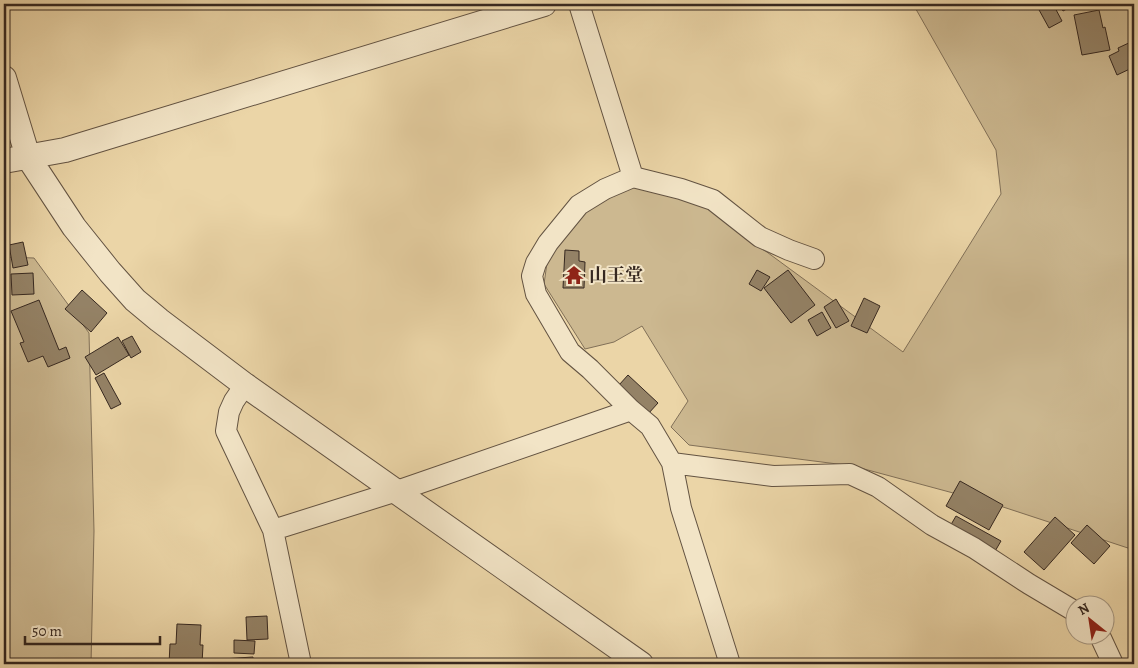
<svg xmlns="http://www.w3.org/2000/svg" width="1138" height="668" font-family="Alegreya,'Noto Serif JP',serif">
  <rect width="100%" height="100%" fill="#ebd5a7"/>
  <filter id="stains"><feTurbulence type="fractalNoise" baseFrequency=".004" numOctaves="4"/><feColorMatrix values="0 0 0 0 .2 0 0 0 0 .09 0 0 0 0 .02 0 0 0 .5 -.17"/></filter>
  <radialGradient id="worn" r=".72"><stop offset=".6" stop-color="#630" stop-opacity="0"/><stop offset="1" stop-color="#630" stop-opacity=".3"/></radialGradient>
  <path fill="#ccb890" stroke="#817058" d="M913,4H1129L1134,8V550L994,504L853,466L689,445L671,427L688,401L642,326L614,342L585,349L544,284L547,263L560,242L583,211L615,192L635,186L700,199L726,222L903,352L1001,194L996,150Z
    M4,257L34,258L89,333L94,531L91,664H4Z"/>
  <path fill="#948266" stroke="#362820" d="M1046,4H1053L1062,21L1049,28L1038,8Z
    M1059,4H1076L1063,11Z
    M1099,10L1103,28L1105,27L1110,50L1082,55L1074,15Z
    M1133,41L1134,67L1117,75L1109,56L1119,51L1118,48Z
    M23,242L28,265L13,268L9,245Z
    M565,250L579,251V261L585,262L584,288H563Z
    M757,270L770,277L761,291L749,284Z
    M788,270L815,305L791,323L764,288Z
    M33,273L34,294L12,295L11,274Z
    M82,290L107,313L91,332L65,309Z
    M864,298L880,306L867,333L851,326Z
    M836,299L849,321L836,328L824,307Z
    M39,300L59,350L66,347L70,358L48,367L43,356L28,362L20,343L24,342L11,311Z
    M822,312L831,328L817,336L808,320Z
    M132,336L141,352L131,358L122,341Z
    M118,337L129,355L96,375L85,357Z
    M104,373L121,404L111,409L95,378Z
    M628,375L658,403L648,414L619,385Z
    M960,481L1003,505L989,530L946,506Z
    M956,516L1001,541L994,553L949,528Z
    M1055,517L1075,535L1044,570L1024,552Z
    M1087,525L1110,546L1094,564L1071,543Z
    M267,616L268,639L247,640L246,617Z
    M177,624L201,625L200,645H203L202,664H169L170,644H176Z
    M234,640L255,641L254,654L234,653Z
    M253,657V664H222V659Z"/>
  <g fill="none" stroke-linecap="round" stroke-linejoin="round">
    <g stroke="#635342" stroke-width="22">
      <path id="minor" d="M579,4L633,177
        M245,385L234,401L229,412L226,431L273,530L301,664
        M672,463L773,476L850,474L878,487L932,525L974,548L1029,584L1076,612
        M273,530L397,491L631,410
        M1100,636L1113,664
        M730,664L681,508L672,463L650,426L631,410L590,369L570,352L536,294L532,276L536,263L548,243L579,205L605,189L633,177L681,189L713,200L760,237L789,250L814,259"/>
    </g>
    <g stroke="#635342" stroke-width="26">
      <path id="tertiary" d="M4,78L28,157L74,227L110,272L135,300L159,320L245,385L641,664
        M4,161L65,150L544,4"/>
    </g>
    <use href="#minor" stroke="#f2e4c6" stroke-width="20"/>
    <use href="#tertiary" stroke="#f2e4c6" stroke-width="24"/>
  </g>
  <defs>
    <g id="temple-bare" transform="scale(1.5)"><path d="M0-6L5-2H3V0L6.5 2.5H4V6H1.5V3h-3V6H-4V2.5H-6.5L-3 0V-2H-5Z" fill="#8f2418" stroke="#f2e4c6" stroke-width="2.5" paint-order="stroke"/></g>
  </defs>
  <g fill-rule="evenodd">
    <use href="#temple-bare" x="574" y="275"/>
  </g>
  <g text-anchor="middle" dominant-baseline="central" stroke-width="4" stroke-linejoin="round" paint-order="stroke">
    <g font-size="18" font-weight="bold" fill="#362820" stroke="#f2e4c6" text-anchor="start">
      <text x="589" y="275">山王堂</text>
    </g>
  </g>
  <rect width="1138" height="668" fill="none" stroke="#ebd5a7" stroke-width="20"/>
  <rect x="5" y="5" width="1128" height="658" fill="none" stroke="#362820" stroke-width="2.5"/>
  <rect x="10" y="10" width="1118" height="648" fill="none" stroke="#362820"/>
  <g transform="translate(1090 620) rotate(330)"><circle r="24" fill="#f2e4c6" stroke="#a79984"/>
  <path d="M0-4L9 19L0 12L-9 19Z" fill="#8f2418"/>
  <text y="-8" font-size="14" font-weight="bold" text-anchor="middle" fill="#362820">N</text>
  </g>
  <path d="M25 636v8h135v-8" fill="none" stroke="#362820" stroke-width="2.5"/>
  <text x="32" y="636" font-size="15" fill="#362820" stroke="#f2e4c6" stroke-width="4" paint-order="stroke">50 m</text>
  <rect width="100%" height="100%" filter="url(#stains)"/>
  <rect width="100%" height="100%" fill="url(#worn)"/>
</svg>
